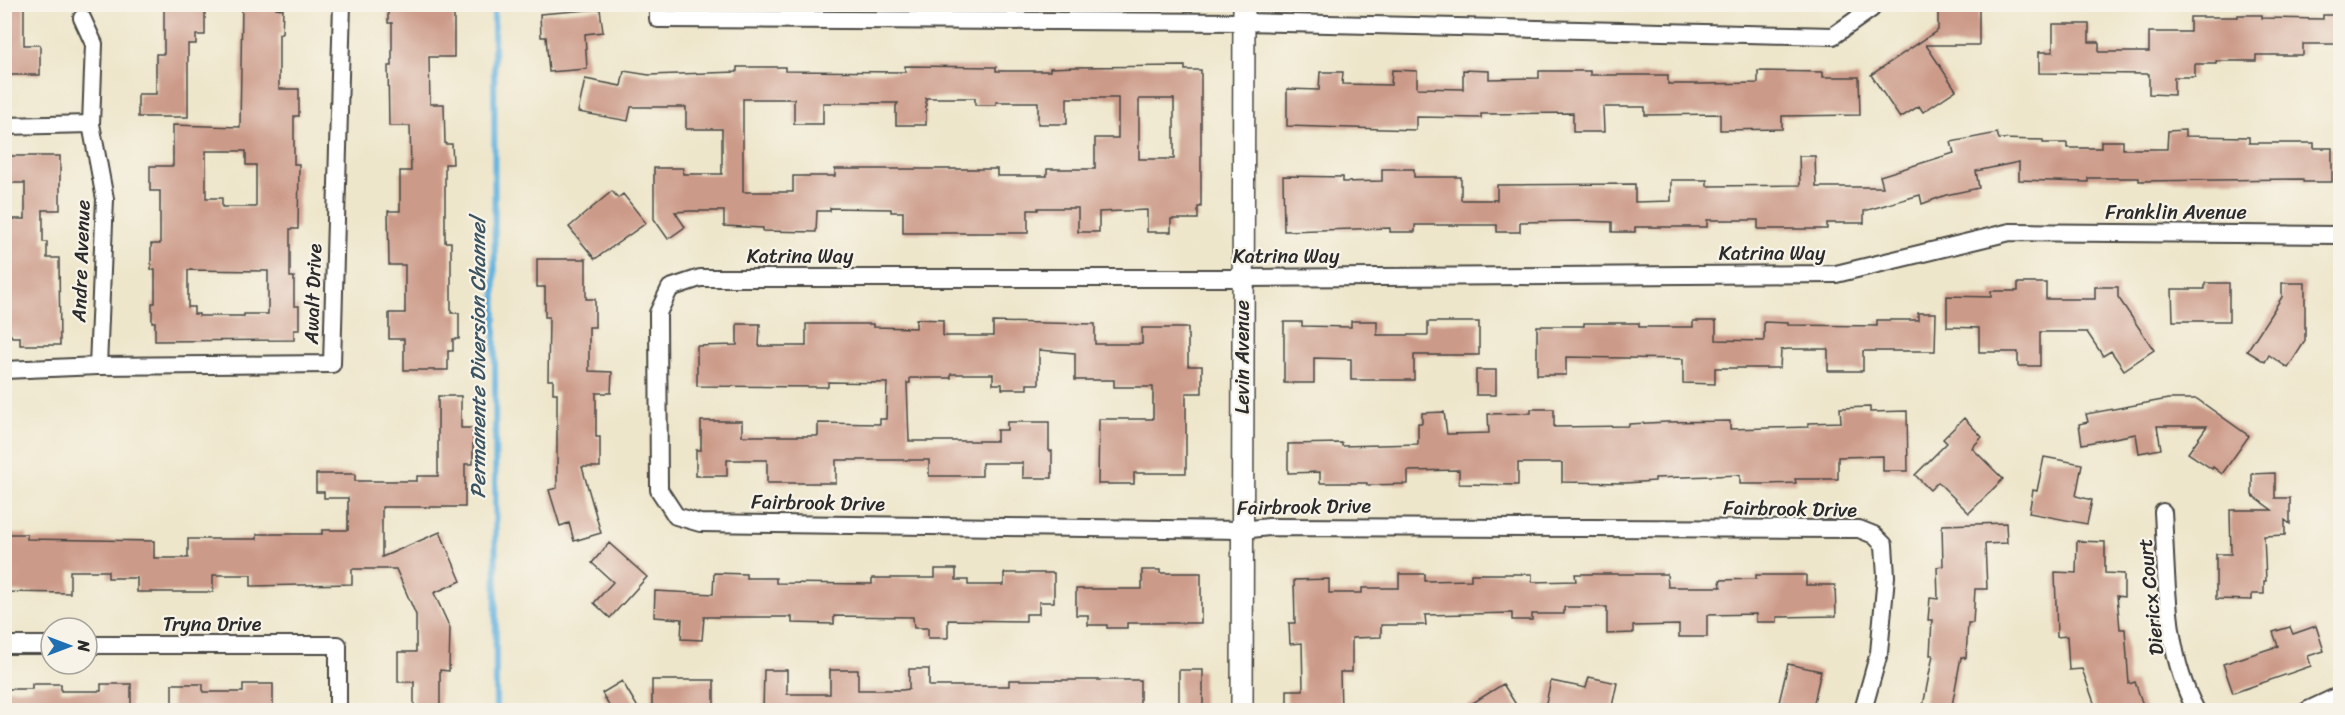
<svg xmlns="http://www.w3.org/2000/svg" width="2345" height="715" font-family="Sriracha,sans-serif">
  <rect width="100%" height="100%" fill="#f7f3e8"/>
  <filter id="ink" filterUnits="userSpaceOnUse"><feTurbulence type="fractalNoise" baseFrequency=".0167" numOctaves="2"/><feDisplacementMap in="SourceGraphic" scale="12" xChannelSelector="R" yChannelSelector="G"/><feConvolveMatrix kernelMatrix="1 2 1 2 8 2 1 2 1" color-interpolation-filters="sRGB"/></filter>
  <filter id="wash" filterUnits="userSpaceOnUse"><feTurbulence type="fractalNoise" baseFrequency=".008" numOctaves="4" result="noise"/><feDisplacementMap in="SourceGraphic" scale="24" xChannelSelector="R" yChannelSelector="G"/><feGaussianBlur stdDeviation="1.35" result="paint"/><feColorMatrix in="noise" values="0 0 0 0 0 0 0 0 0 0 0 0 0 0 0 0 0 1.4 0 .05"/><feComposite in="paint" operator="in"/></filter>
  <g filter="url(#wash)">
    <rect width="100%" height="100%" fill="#eee6cb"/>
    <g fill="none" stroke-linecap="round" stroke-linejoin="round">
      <path stroke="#65b4df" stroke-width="6" d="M494,4L496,710"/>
    </g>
    <g id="blocks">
      <path fill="#cc9a88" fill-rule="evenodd" d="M4,4H24V45H40V75H4Z
        M164,4H202L205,11V35H196V44H188V117H138V94H156V54H164Z
        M242,4H276V8L283,9L282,34H279V89H299V116H294V164H299L298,229H290V277H294V306H299V330H294V340L155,341V322H152V303H155V270H151V244H160V191H150V166H173V125L240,127ZM206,151H246V165H256V207H222V198H206ZM188,270L268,271V314H244V316H199V314H194V307H188Z
        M388,4H454V57H429L430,104H444L445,144H452L453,164H445V242H451V313H459V339H453V351H448V370H404V339H389V313H405V265H389L388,211H400V171H411L410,126H389L388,66H392V23H388Z
        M1938,4H1979V45H1926L1956,90L1923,112L1919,106L1900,118L1871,75L1938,30Z
        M600,9L603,32L585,34L587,69L549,72L546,37H541L540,14Z
        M2238,15H2262V18L2323,19V15H2340V44H2303V55H2256V61H2216V64H2195V77H2174V95L2149,94V74L2039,73V52H2053V24H2089V42H2099V52H2149V32H2190V17H2238Z
        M905,66L996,67V71H1050V68L1076,67L1185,66V70H1201V207H1198V219H1171V232H1147V210L1099,212V232H1078V208H1038V210H1028V233H903V212H891V209L830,208V211H817L816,232L763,231V228L724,226V211H690L675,212L685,227L668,239L654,219V168H683V174H722V129H686V107H631L628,121L578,112L585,79L621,86L624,71L649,75L737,72V67H785V71L905,72ZM926,98H975V105H996V102H1038V124H1067V98H1118V138H1095V169H1047V176H997V169H835V176H793V192H743V99H794V124H823V103H898L896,106V125H926ZM1139,99H1174V159H1139Z
        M1392,70L1417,71V88L1463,89V70L1489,71V79L1539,78V71H1590V75H1668V84H1703L1758,83V71L1823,72V77H1859L1860,115L1782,116V129L1720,130V114L1645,115V107H1603L1604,132H1573V113L1481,114V118L1416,117V130L1287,126V89L1319,90L1320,72H1343L1342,84L1391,85Z
        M2185,130V136L2249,137V143H2314V148H2332V182H2303V179L2139,181V178H2088V182L2019,180V162L1976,171L1979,188L1946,195L1922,204L1920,195L1864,211V223H1827V229H1758V220H1707V227H1635V232H1612V222L1577,221L1520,222V232H1497V225H1415V232H1390V228L1284,231L1283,176L1343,177V182L1382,181V169H1414V177H1461V200H1497V185L1635,184V202L1671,201V180H1707V186L1800,185L1799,156H1815L1816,187H1883L1880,176L1954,153L1951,142L1997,133L1999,139L2043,140V143H2067V148H2101V141H2123V149H2167L2168,131Z
        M4,156H60V210H43V242H47V258H59L60,345H20V337H12L9,332H4V219H25V183H4Z
        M612,191L618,198L623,194L646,223L595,259L569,227Z
        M537,259H586V299H595V327H589V371L612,372L611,393H596V437H600V467H582L601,533L574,541L569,523L560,526L549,490L557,488V393H553V380H548L549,317H545V287H537Z
        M2018,283H2046V299H2095V287H2118V297L2154,350L2124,370L2111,351L2103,356L2087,332H2040V366H2018V352H1979V328L1947,327V296L1991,297V291H2018Z
        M2205,283H2229V321H2173L2172,289H2205Z
        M2282,283H2305V341L2288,368L2269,355L2265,362L2247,351L2282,297Z
        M1918,313H1936L1935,351H1863V371H1828V349H1788L1781,350L1780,368H1715V384L1683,383V359L1566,357V375H1537V326H1584V323H1639V327H1693V321H1716V340L1764,341V322L1788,323V325L1877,326V320H1918Z
        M916,319L943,320V336H993V322L1095,324V344H1142V328H1188V366H1202V393H1186V473H1134V484H1098L1099,419H1153V387H1114V380H1075V353L1039,350V384H1027V389H1002V384H993V374H951V378H910V383H907L909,441H997V430H1007V422H1049V451H1052V478H1023V463H982V476H929V460H836V483H767V460H727V476H696V450H701V421H742V436H818V423L880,424V419H886L887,383L828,382V387L697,386V346L737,345V324H760L759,346H806V324H873V327L916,328Z
        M1351,321H1377V335H1428V322H1479V355H1414V380H1351V359L1314,358V383H1284V322H1302V326L1351,327Z
        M1476,370H1496V395H1476Z
        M438,396H461V428H473V464H465V507H382V557L440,532L461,581L434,593L450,628L449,671L440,670V711H414V682H398V652H416V615L396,569H352V584L251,586V575H213V592H137V578H108V571H70V593L4,592V534H27V539L154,541V558H188V539H257V534H322V530H348V498H324V492H316V474H355V481H417V476H438Z
        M2168,399H2197L2249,436L2222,474L2213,467L2212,469L2188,453L2207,426H2157L2161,449L2139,453L2136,434L2082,444L2079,424L2088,422L2086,414Z
        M1870,407V412L1907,411L1908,471H1883V456L1838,457V479H1795L1796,483L1768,484H1740V475L1655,478V481L1625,483L1562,482V463H1518V485L1459,484V470L1408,471V484L1367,485V483H1320V472L1288,473V444L1342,443V446L1418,444V423H1422V413L1444,412L1447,434L1489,433L1488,414L1531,413V409H1554V427L1629,426V424L1667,422L1730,421V429L1808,427V423L1841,422L1840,408Z
        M1964,418L1982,437L1972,448L2003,479L1969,513L1938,482L1930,490L1915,475L1947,443L1943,439Z
        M2044,457L2082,464L2076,496L2092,500L2087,524L2029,513L2033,490L2037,491Z
        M2275,473V498H2290V524L2285,520V535L2264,536L2266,581H2264V594H2252V600L2216,599V554H2231L2230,510H2272L2252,495V474Z
        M2006,523L2007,543L1985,544L1987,589H1975L1973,623H1968L1966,658L1961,657L1951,711H1922L1933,655H1930L1932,620H1928L1930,598L1938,599L1937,567L1943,566L1942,525Z
        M2077,541L2105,542V573L2124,574V597L2117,596L2120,629H2125L2129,684L2135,682L2145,711H2097L2082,669L2069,670L2067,636L2057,637L2055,572L2076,573Z
        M609,543L647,577L610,618L594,603L613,582L592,563Z
        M935,569H956V580H968V585H1004V573H1054V602H1039V614H1026V621L948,620V638H928V628H914L913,617L834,616V624L792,623V617H704L702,640L681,639L682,619L654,617L655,591L713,594L714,573L746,574V578H776V583L872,584V578H935Z
        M1142,570H1160V573H1201V623H1127V628H1107V625H1088V615H1076V589H1142Z
        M1399,574H1425V581L1471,580V574H1532V582L1576,581L1575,574H1667L1668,587H1721L1720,580L1756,579V575H1806V585H1835L1836,616L1777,617V622H1756V614L1707,615V637H1679V625L1633,626V633L1607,634V607H1564V614H1532V620H1512V613L1425,615L1426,625H1381V637L1352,638V672H1340L1341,711H1287V690H1303L1302,643L1290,644L1289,623H1295L1294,580L1329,579V593H1362V588H1399Z
        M2316,626L2324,651L2308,656L2311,666L2233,693L2223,664L2278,646L2273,632L2290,627L2293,634Z
        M1788,664L1821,671L1812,711H1777Z
        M909,669H929V686H1009V680H1140V711H763L764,670H787V694H830V670H858V690H902L909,689Z
        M1179,670H1203V711H1179Z
        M1589,677L1617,683L1611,711H1544L1551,681L1586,688Z
        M652,680H714V711H652Z
        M622,681L640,711H612L602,693Z
        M32,684H61V691H101V684H131V711H4V689H32Z
        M172,684H203V692H243V684H273V711H172Z
        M1503,684L1520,711H1460Z"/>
    </g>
  </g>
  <g filter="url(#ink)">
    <use href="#blocks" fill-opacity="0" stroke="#484743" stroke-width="1.5"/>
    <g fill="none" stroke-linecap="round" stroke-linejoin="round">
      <g stroke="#484743" stroke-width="20">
        <path id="minor" d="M658,4V19L1244,22L1833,36L1871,9L1874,4
          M82,18L94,44L91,124L105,199L98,366
          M4,126L91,124
          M4,370L98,366L332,364L342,4
          M2163,512C2167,577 2164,652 2196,710
          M4,645H51
          M87,645H338V710
          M1863,710L1879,653L1886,576L1884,545L1874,535L1859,529L1269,527L1242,530L700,523L676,516L659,490L658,313L670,288L700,278H1242L1836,274L2010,232L2340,235
          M2308,710L2340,695"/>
      </g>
      <g stroke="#484743" stroke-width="24">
        <path id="tertiary" d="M1242,710L1244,4"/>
      </g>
      <use href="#minor" stroke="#fff" stroke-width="16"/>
      <use href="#tertiary" stroke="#fff" stroke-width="21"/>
    </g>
  </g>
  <g text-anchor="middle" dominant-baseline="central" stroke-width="4.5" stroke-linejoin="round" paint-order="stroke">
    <g font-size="20" fill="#2b2b2b" stroke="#f7f3e8">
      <text x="2176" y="212">Franklin Avenue</text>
      <text x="1772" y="253">Katrina Way</text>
      <text x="800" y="256">Katrina Way</text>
      <text x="1286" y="256">Katrina Way</text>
      <text transform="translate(81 261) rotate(-88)">Andre Avenue</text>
      <text transform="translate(313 294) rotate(-88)">Awalt Drive</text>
      <text transform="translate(1242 357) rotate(-90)">Levin Avenue</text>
      <text transform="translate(818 503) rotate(1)">Fairbrook Drive</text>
      <text transform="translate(1304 507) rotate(-1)">Fairbrook Drive</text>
      <text transform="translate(1790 509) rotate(1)">Fairbrook Drive</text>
      <text transform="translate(2151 597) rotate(-96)">Diericx Court</text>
      <text x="212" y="624">Tryna Drive</text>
    </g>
    <g font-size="21" font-style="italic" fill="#3c5461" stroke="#f7f3e8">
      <text transform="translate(478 358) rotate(-90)">Permanente Diversion Channel</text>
    </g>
  </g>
  <rect width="2345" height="715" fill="none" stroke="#f7f3e8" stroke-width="24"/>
  <g transform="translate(69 646) rotate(90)"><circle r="28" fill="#f7f3e8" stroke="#a5a39c" stroke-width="1.5"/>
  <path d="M0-4.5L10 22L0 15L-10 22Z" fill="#1f6fb2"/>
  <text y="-9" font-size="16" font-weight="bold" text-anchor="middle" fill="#2b2b2b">N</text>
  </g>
</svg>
